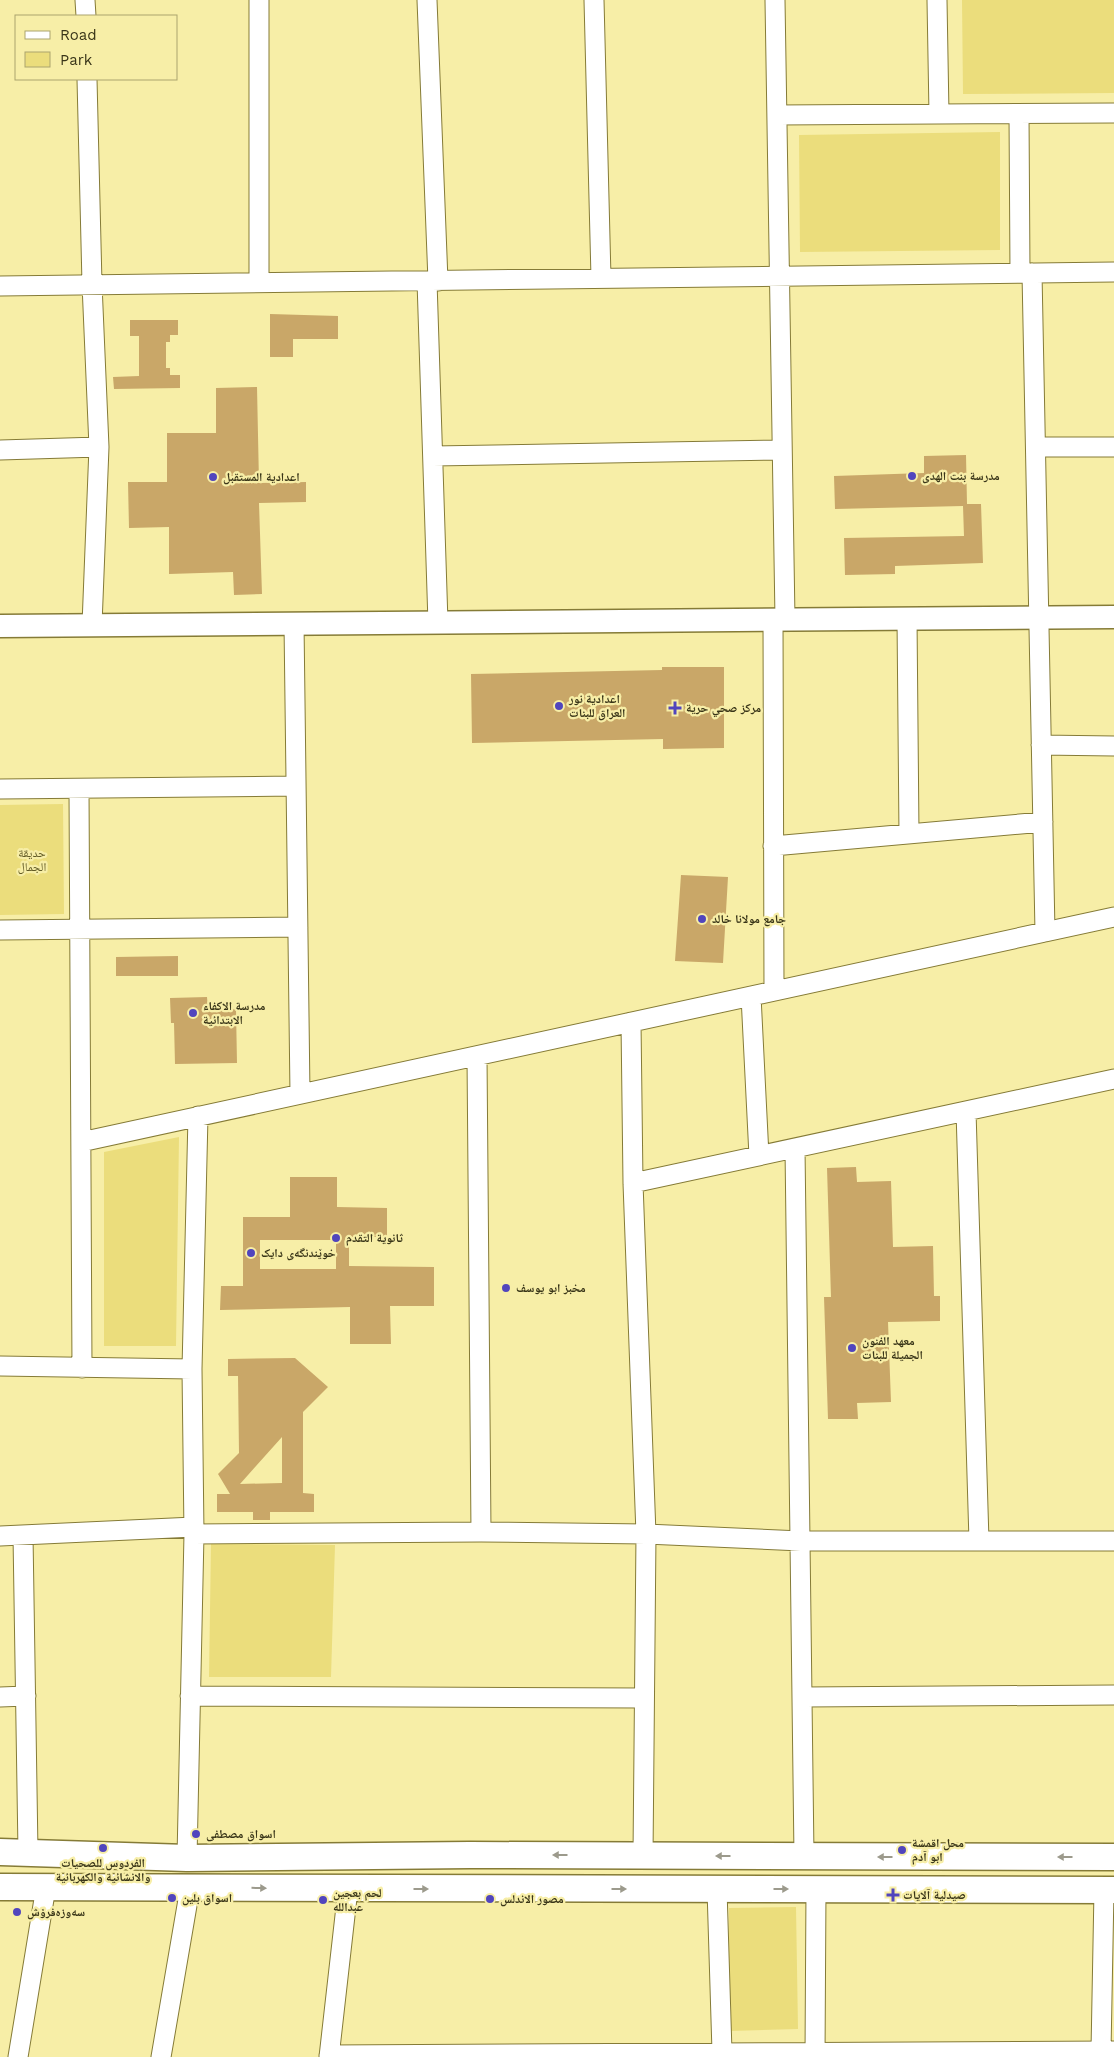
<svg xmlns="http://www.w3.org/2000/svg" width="1114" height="2057" font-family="'Work Sans','Noto Naskh Arabic',sans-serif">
  <rect width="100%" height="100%" fill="#f7eea7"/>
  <path fill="#ebdd7c" d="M962,0H1114V93L963,94Z
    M1000,132V250L800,252L799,135Z
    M63,804L64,914L0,915V805Z
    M179,1137L176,1346H104V1152Z
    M211,1544L335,1545L331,1677H209Z
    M796,1907L798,2029L729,2031V1908Z"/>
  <path fill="#c9a768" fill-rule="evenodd" d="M270,314L338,316V339H293V357H270Z
    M130,320H178V335H170V342H166V368H170V375H180V388L114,389L113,377L139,376V336H130Z
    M257,387L259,483L306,482V502L259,503L262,594L234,595L233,572L169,574V527L129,528L128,482H167V433H216V388Z
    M966,455L967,504H981L983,563L895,566V574L845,575L844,538L964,536L963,506L835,509L834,476L924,473V456Z
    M662,667H724V748L663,749V739L472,743L471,674L662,670Z
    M681,875L728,877L723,963L675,961Z
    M178,956V976H116V957Z
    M207,997L208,1010L236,1009L237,1063L175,1064L174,1023H171L170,998Z
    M856,1167L857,1182L891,1181L893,1247L933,1246L934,1296H940V1321L888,1322L891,1402L857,1403L858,1419H828L824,1297H831L827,1168Z
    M290,1177H337V1207L387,1208V1237H349V1266L434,1267V1306H390L391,1344H350V1307L220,1310L221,1286H243V1217H290ZM260,1240H336V1269H260Z
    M295,1358L328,1387L303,1412V1493L314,1494V1512H270V1520H253V1512H217V1494H230L218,1474L239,1453L238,1376H228V1359ZM282,1437V1483L240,1484Z"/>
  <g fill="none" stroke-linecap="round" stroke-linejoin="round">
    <g stroke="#857b37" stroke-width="21">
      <path id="minor" d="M85,0L86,16
        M259,0V282
        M427,0L438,281
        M594,0L601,278
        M775,0L785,619
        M937,0L939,114
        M87,79L92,284L99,447L92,625
        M1019,114L1020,273
        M777,115L1114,113
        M1032,273L1045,932
        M427,281L438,623
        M0,286L1114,272
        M1036,447H1114
        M0,450L99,447
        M433,456L782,450
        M907,618L909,834
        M773,619L774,991
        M294,623L300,1094
        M1041,745L1114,746
        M0,789L296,786
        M79,789L82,1368
        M773,846L1043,822
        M0,930L298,927
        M751,996L759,1156
        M631,1022L633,1183L646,1534L643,1856
        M477,1056L481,1532
        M966,1111L979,1541
        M81,1142L1114,917
        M795,1148L804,1856
        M633,1183L1114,1079
        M0,1366L192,1369
        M194,1534L481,1532L646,1534L801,1541H1114
        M23,1535L28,1852
        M0,1536L194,1527
        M190,1696L643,1698
        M0,1697L26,1696
        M804,1697L1114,1695
        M187,1858L194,1534L192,1369L198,1116
        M717,1889L722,2052
        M1101,2051L1104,1890
        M329,2055L1114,2051
        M18,2057L46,1887
        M161,2057L190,1888
        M329,2057L348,1889
        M815,2057L816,1889"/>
    </g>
    <g stroke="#857b37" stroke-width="25">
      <path id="tertiary" d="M0,626L1114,617"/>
    </g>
    <g stroke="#857b37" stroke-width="29">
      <path id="secondary" d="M0,1852L187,1858L470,1855L1114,1857
        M0,1887L1114,1890"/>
    </g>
    <use href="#minor" stroke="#fff" stroke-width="19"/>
    <use href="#tertiary" stroke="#fff" stroke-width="22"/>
    <use href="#secondary" stroke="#fff" stroke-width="26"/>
  </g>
  <defs><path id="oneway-solid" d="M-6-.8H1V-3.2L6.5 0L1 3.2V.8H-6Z" transform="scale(1.25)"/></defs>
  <g fill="#9c9a8c">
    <use href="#oneway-solid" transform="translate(560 1855) rotate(-180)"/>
    <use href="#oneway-solid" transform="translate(723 1856) rotate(-180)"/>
    <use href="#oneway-solid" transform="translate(885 1857) rotate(-180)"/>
    <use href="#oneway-solid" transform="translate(1065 1857) rotate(-180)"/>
    <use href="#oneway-solid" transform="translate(259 1888) rotate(1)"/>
    <use href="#oneway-solid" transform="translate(421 1889)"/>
    <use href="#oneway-solid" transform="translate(619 1889)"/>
    <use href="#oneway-solid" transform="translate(781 1889)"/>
  </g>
  <g fill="#5145bd" stroke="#f7eea7" stroke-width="2">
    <circle cx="912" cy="476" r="5"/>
    <circle cx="213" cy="477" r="5"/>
    <circle cx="559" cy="706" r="5"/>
    <path d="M672.5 700.5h5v5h5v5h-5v5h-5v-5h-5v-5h5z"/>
    <circle cx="702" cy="919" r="5"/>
    <circle cx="193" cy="1013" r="5"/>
    <circle cx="336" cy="1238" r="5"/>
    <circle cx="251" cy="1253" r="5"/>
    <circle cx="506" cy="1288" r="5"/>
    <circle cx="852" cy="1348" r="5"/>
    <circle cx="196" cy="1834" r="5"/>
    <circle cx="103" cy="1848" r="5"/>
    <circle cx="902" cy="1850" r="5"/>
    <path d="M890.5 1887.5h5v5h5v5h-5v5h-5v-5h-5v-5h5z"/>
    <circle cx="172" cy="1898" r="5"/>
    <circle cx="490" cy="1899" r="5"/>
    <circle cx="323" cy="1900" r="5"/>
    <circle cx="17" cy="1912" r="5"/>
  </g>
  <g text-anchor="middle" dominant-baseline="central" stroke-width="4.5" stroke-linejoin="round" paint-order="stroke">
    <g font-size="12" font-weight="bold" fill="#393518" stroke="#f7eea7" text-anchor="start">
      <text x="922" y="476">مدرسة بنت الهدی</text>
      <text x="223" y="477">اعدادية المستقبل</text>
      <text x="569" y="699">اعدادية نور<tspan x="569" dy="14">العراق للبنات</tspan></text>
      <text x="686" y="708">مركز صحي حرية</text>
      <text x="712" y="919">جامع مولانا خالد</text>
      <text x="203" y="1006">مدرسة الاكفاء<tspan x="203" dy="14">الابتدائية</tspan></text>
      <text x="346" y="1238">ثانوية التقدم</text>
      <text x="261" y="1253">خوێندنگەی دایک</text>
      <text x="516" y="1288">مخبز ابو يوسف</text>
      <text x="862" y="1341">معهد الفنون<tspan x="862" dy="14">الجميلة للبنات</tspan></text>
      <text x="206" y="1834">اسواق مصطفى</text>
      <text x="912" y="1843">محل اقمشة<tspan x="912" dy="14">ابو آدم</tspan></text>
      <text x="103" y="1863" text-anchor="middle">الفردوس للصحيات<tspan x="103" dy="14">والانشائية والكهربائية</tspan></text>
      <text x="333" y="1893">لحم بعجين<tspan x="333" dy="14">عبدالله</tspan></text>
      <text x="903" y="1895">صيدلية آلايات</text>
      <text x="182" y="1898">اسواق بلين</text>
      <text x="500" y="1899">مصور الاندلس</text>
      <text x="27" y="1912">سەوزەفرۆش</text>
    </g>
    <g font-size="12" fill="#605924" stroke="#f7eea7">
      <text x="32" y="853">حديقة<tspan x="32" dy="14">الجمال</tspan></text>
    </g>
  </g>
  <rect x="15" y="15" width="162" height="65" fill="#f7eea7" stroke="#aba46e"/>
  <rect x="25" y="31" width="25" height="8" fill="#ffffff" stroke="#aba46e"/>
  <text x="60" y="40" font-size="15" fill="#393518">Road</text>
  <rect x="25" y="52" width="25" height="15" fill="#ebdd7c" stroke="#aba46e"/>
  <text x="60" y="65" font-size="15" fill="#393518">Park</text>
</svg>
